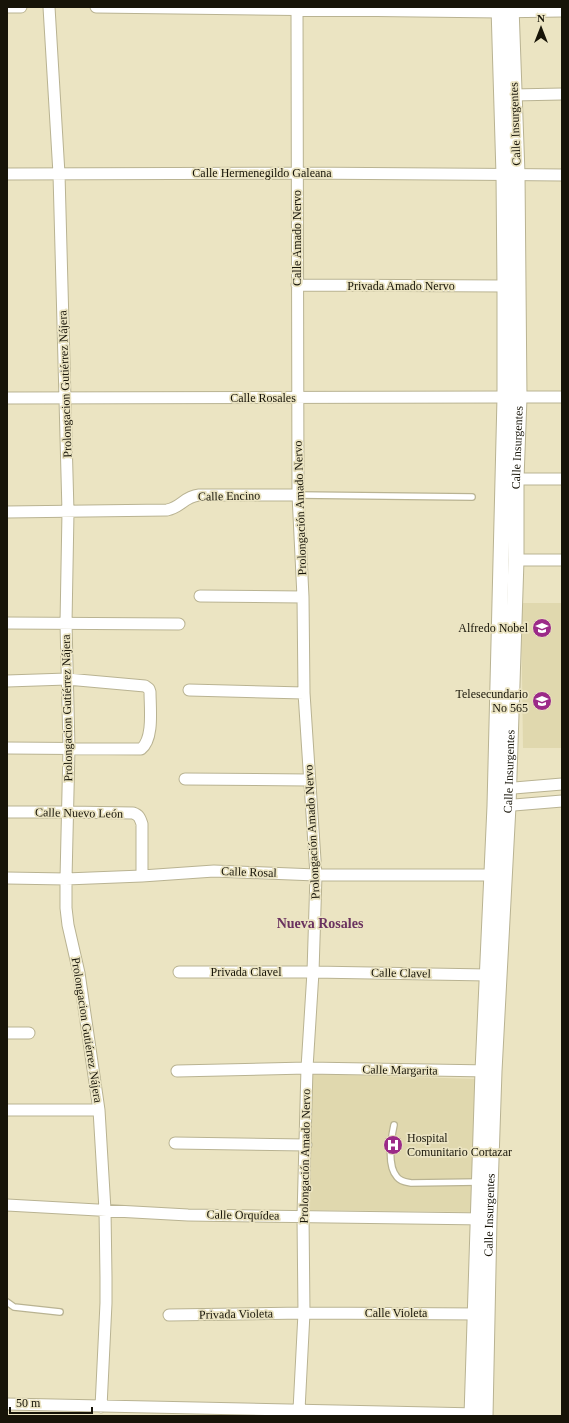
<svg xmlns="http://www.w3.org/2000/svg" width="569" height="1423" font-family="Georgia,serif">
  <rect width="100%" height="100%" fill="#ebe4c2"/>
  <path fill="#e0d8ae" d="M521,603H562V748H523Z
    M312,1074L477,1079L472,1212L310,1210Z"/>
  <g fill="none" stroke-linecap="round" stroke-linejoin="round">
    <g stroke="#b9b392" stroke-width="8">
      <path id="lane" d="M298,495L472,497
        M394,1125C391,1139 387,1166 397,1177C401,1182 406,1182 411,1183L479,1182
        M7,1302L14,1307L60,1312"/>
    </g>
    <g stroke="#b9b392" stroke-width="13">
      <path id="street" d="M7,7H21
        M49,7L59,174L68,512L66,623L69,748L66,879V908L68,925L79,973L99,1110L105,1210L106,1277V1303L101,1407
        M96,7L500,12L562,11
        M297,7L298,495L303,597L304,693L316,875L313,972L307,1068L303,1216L304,1313L299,1410
        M513,95L562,94
        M7,174L297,173L562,175
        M297,285L505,286
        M7,398L562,397
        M516,479H562
        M7,512L167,510C182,507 183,497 199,495H298
        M516,560H562
        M200,596L303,597
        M7,623L179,624
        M7,681L67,679L145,686L149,689L150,692C150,708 154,739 141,749L7,748
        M189,690L304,693
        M185,779L309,780
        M501,789L562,784
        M502,806L562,801
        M7,812H68L133,813C139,815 140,818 142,824V876
        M7,878L66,879L142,876L214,871L316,875H498
        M179,972H313L488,975
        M7,1033H29
        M177,1071L307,1068L490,1071
        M7,1110H99
        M175,1143L306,1145
        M7,1205L188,1215L486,1219
        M169,1315L304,1313L482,1314
        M7,1404L478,1414"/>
    </g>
    <g stroke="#b9b392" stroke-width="17">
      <g id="secondary">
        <path d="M472,1416L483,1071L495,806L505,398V286L504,175L499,7"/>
        <path id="s1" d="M485,1416L489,1219L494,1071L508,806L516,560V479L519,398L517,174L511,7"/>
      </g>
    </g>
    <use href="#lane" stroke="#fff" stroke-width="5.5"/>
    <use href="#street" stroke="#fff" stroke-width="11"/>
    <use href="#secondary" stroke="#fff" stroke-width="15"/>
  </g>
  <defs>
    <g id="school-disc" transform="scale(1)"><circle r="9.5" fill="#9b2a88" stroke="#ebe4c2"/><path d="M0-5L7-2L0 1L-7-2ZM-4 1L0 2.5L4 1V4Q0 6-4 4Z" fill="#fff"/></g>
    <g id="hospital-disc" transform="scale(1)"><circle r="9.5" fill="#9b2a88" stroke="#ebe4c2"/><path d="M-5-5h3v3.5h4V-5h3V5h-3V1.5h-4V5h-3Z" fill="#fff"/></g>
  </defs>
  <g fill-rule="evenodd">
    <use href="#school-disc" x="542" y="628"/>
    <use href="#school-disc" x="542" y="701"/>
    <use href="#hospital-disc" x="393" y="1145"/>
  </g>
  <g text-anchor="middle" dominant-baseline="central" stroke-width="3.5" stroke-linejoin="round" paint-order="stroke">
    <g font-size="12" fill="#171408" stroke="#ebe4c2">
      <text transform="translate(515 124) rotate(-92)">Calle Insurgentes</text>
      <text x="262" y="173">Calle Hermenegildo Galeana</text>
      <text transform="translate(297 238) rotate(-90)">Calle Amado Nervo</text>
      <text x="401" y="286">Privada Amado Nervo</text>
      <text transform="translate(65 384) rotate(-92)">Prolongacion Gutiérrez Nájera</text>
      <text x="263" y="398">Calle Rosales</text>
      <text stroke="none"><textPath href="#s1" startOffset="969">Calle Insurgentes</textPath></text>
      <text transform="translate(229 496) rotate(-1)">Calle Encino</text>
      <text transform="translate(300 508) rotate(-92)">Prolongación Amado Nervo</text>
      <text transform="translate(67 708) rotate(-91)">Prolongacion Gutiérrez Nájera</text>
      <text stroke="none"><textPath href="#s1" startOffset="645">Calle Insurgentes</textPath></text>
      <text transform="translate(79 813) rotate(1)">Calle Nuevo León</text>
      <text transform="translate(312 832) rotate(-93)">Prolongación Amado Nervo</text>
      <text transform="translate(249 872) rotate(2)">Calle Rosal</text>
      <text x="246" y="972">Privada Clavel</text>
      <text transform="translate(401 973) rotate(1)">Calle Clavel</text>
      <text transform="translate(87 1030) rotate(81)">Prolongacion Gutiérrez Nájera</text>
      <text transform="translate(400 1070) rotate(1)">Calle Margarita</text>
      <text transform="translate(305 1156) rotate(-89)">Prolongación Amado Nervo</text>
      <text transform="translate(243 1215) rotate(1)">Calle Orquídea</text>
      <text stroke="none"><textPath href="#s1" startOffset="201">Calle Insurgentes</textPath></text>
      <text x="396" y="1313">Calle Violeta</text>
      <text transform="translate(236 1314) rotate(-1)">Privada Violeta</text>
    </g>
    <g font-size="12" fill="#171408" stroke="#ebe4c2" text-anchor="end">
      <text x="528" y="628">Alfredo Nobel</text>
      <text x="528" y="694">Telesecundario<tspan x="528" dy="14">No 565</tspan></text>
      <text x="407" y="1138" text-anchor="start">Hospital<tspan x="407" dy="14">Comunitario Cortazar</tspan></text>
    </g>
    <g font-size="14" font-weight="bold" fill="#6a325f" stroke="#ebe4c2">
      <text x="320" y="923">Nueva Rosales</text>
    </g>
  </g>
  <rect width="569" height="1423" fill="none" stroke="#171408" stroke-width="16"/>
  <g transform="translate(541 28)" stroke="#ebe4c2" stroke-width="3" paint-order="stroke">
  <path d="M0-3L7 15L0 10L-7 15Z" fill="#171408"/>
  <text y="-6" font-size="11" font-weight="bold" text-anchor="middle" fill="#171408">N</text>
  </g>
  <path d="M10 1407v6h82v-6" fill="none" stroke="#171408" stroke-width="2"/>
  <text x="16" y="1407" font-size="12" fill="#171408" stroke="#ebe4c2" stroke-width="3" paint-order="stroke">50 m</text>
</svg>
